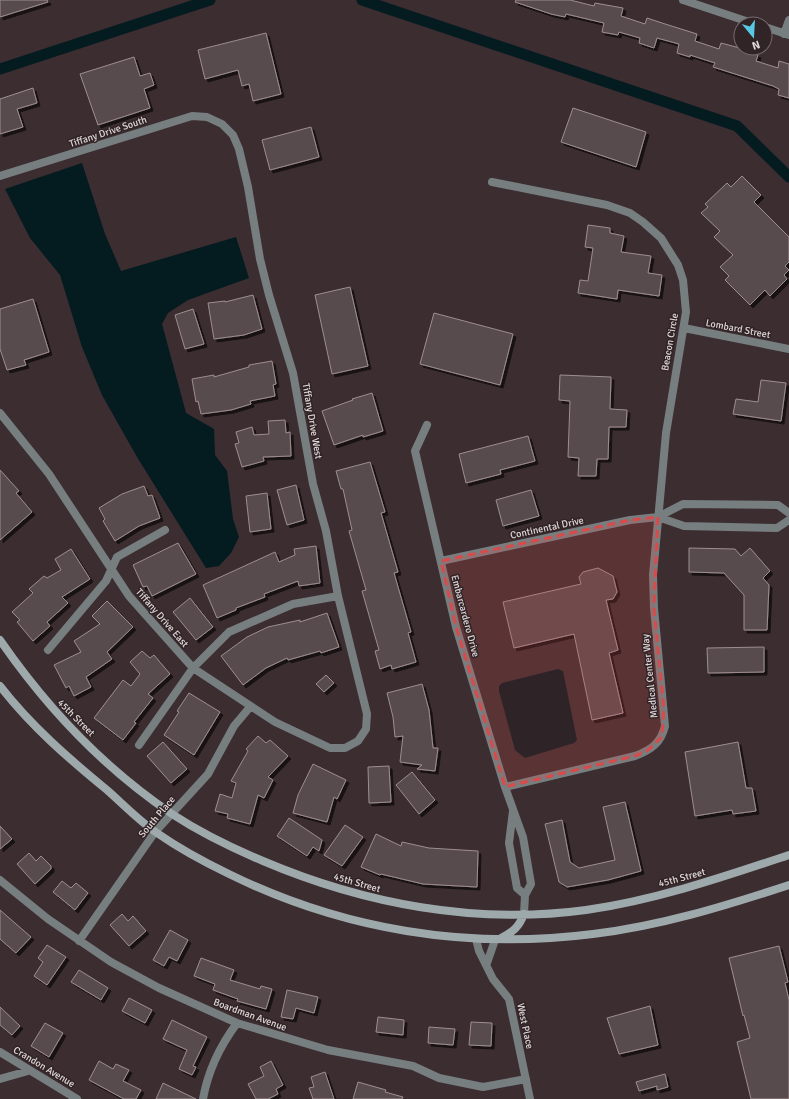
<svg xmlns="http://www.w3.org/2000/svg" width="789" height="1099" font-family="Signika,sans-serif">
  <defs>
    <filter id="shadow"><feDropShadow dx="3" dy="3" stdDeviation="0" flood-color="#0009"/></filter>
  </defs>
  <rect width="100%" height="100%" fill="#3b2d30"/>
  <path fill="#041b20" d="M82,163L105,234L121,271L236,237L249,278L188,300L168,313L162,324L186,413L214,429L215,455L227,471L233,519L239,537L231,553L219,566L206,568L137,457L102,395L82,347L60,275L30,238L5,189Z
    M558,669L563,671L577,740L574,743L525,758L515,750L499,691V686L502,683Z"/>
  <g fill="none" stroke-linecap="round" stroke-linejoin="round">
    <path stroke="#041b20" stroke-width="11" d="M362,0L737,126L789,177
      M0,69L210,0"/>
  </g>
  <path fill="#594b4d" stroke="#9e8e91" filter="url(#shadow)" d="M0,0H47L48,2L0,17Z
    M516,0H570L594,6L595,3L623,8L621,16L645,24L647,18L662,23L697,34L695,41L719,49L721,43L736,47L758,55L756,61L778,68L779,61L789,64V98L778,95L779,89L773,86L713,67L715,63L690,55V57L677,53L679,44L657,38L654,48L639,43L640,38L619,32L618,35L602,32L604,23L566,14L565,17L551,14L515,2Z
    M266,33L281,94L253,101L249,84L242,86L238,70L205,79L198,50Z
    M134,57L140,76L150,73L154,85L144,89L150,108L98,125L80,74Z
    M33,88L37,103L17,109L23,127L0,134V99Z
    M573,108L646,132L636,167L561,142Z
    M311,127L319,157L270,170L262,140Z
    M742,176L761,195L754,202L789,237V262L785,266L789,270L784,275L787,279L770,296L765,290L750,305L725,280L729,276L720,267L733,255L714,237L720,231L701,213L708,207L705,204L727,183L731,187Z
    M588,225L610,228V233L624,236L621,252L651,256L648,273L662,275L659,296L618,290L617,299L578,293L580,280L588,281L593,248L585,247Z
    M350,287L368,366L332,374L315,295Z
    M253,295L262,329L244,335L214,339L208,303L225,301V302Z
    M33,299L49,352L24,360L26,365L7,370L0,349V309Z
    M193,309L204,344L185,349L175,315Z
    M434,313L513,334L500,385L420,364Z
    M272,361L276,384L273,385L275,396L250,401L251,404L231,410L201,414L198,401L196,402L192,379L214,375V377L249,367V365Z
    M560,375L611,377L610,409L627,410L626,427H609L608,459H597L596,476H578L579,458L568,457L570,401L559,400Z
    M761,380L786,383L781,421L733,414L736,399L758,402Z
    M372,393L383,431L363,437V435L334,445L322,411L353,400L352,399Z
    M285,420L286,433L290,432L291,456L263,457L264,461L242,467L235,444L239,443L236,432L252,427L254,435L269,434L268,421Z
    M528,436L535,461L500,470L501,474L466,483L459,454Z
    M370,462L385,512L381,513L398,572L394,573L411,632L408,633L416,662L392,669L391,665L380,669L375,651L379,650L362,591L366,590L349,531L352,530L343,489H341L336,471Z
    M0,470L19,491L16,493L32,512L0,540Z
    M296,485L304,520L287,525L277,490Z
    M144,486L148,496L152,495L160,518L139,526L115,541L103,521L105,519L99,508L122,494Z
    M531,490L539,516L503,526L496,500Z
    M267,493L271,529L250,532L246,496Z
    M178,543L196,574L152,596L147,586L143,587L133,565Z
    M316,546L320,583L299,586L298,581L264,594L265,597L236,608V610L217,618L203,585L275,552L279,562L295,555L294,549Z
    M689,548L735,549L741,556L750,548L770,571L763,578L769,585L767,630H744V595L724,573L689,572Z
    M71,549L90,579L62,597L68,603L47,622L50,626L33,641L17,622L20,620L12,612L33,593L29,589L44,576L47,578L61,570L55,559Z
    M598,568L613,576L617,592L613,599L606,600L618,650L609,653L623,713L592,720L574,634L514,648L503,602L581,584L579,577L583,572Z
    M190,598L213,627L196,640L173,612Z
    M107,601L133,627L107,652L112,659L86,677L91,687L74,696L69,686L66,688L54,665L81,652L74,641L100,624L92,616Z
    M327,613L339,647L321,653L320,651L288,660L287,658L266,668L243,685L221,656L247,637L268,627L300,620V622Z
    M764,647V672L708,673L707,648Z
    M142,651L150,658L154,655L170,674L148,694L153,698L134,722L136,723L123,740L94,718L123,680L131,686L140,674L130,662Z
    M326,675L334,683L324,692L316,684Z
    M422,684L429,710L433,748H438L435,771L417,769L422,765L400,762L403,736L395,737L393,717L387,693Z
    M189,693L220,712L194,755L164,735L179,712L177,711Z
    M258,736L266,743L270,740L288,756L268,777L273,780L264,798L258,795L250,824L227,818L228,814L215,811L220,794L232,798L236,783L231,781L248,751L246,749Z
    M163,742L187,769L171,783L147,756Z
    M738,742L746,788H752L756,811L733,814L732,810L695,816L685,752Z
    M313,764L346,780L337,799L334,797L327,822L293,813L298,795Z
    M389,766L391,802L369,803L368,767Z
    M412,772L435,800L419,814L396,785Z
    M625,802L641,871L608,880L567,887L559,882L545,824L562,820L570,862L579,868L615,860L603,807Z
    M289,818L322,840L319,851L313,847L307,856L277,836Z
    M345,825L363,837L342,866L324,855Z
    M0,826L12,839L0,849Z
    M376,834L401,846L402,842L429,848L478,851L477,887L423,884L381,874L380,875L361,867Z
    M29,853L36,861L41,856L51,866V869L35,884L17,864Z
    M62,881L71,888L76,883L88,893L75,910L53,892Z
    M0,910L31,937L16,953L0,939Z
    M122,914L128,921L133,916L146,931L129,946L110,925Z
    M170,930L188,940L177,961L169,957L164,966L153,960Z
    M47,945L66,957L47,985L34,976L43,962L38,958Z
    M779,946L788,982L785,983L789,1000V1099H751L737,1042L750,1038L744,1015L743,1016L729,958Z
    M201,958L234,970L230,980L260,989L261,986L272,989L266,1009L237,1001L238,999L213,990L215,984L194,976Z
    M79,970L108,988L101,1000L71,982Z
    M287,990L318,997L314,1013L296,1008L293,1019L281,1017Z
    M129,998L152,1010L145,1023L122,1011Z
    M650,1006L658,1045L619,1054L607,1018Z
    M0,1007L20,1026L12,1035L0,1025Z
    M378,1017L404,1020L403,1035L376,1032Z
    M172,1020L207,1037L193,1066L196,1067L192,1075L179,1069L187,1050L163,1039Z
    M471,1022L492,1023L491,1046L469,1045Z
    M45,1023L63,1033L49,1057L31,1046Z
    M429,1027L455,1029L453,1045L428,1043Z
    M99,1061L113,1069L116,1064L129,1070L123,1081L141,1090L136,1099H124L89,1080Z
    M271,1061L283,1085L276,1089L278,1094L268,1099H256L248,1084L264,1076L260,1067Z
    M325,1072L334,1099H313L309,1088L314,1087L311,1077Z
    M665,1074L668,1087L657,1090V1086L639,1091L636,1082Z
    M358,1082L386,1090L385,1092L403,1097L402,1099H353Z
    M163,1083L196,1099H156Z"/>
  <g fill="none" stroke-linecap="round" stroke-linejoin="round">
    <path stroke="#777e80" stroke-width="8" d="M683,0L755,24
      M765,27L789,35
      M784,34L789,20
      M0,176L192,116L207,117L222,124L233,135L239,149L248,187L260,259L269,295L293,373L313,484L326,531L338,596L367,714L366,729L358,741L345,748H330L275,722L193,668L129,596L49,474L0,413
      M492,182L607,205L630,213L643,222L661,238L678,265L683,280L686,312L666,433L653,575L654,608L665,726C661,743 651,750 635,756L505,787
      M684,328L789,349
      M427,425L415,451L456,627L505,787L523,837L531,884L525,895L524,914
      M658,517L684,526L777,528L789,520
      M441,561L630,520L658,517L683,504L778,505L789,513
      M48,650L106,581L117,557L165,530
      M139,745L193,668L229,632L293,604L338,596
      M513,811L509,843L517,888L525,895
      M0,880L48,919L111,962L159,988L237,1023L328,1050L413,1066L439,1078L483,1087L526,1079
      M476,939L479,951L493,979L509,999L530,1099
      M79,941L155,832L208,774L234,726L250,707
      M487,963L495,940
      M0,1052L77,1099
      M0,1079L28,1071
      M203,1099C208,1070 220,1046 237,1023"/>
    <path stroke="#9ea9ac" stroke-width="8" d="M0,640C47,708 104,768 172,814C201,833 232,848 263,861C364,904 476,925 586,910C656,900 723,877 789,855
      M0,686C31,726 68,758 107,790C123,804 139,821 157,833C180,849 204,862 229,874C343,930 467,950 593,934C660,926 725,906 789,885
      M501,938C513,932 519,927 524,914"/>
  </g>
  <path fill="#d84b4b" fill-opacity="0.2" stroke="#d84b4b" stroke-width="3" stroke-dasharray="8 5" stroke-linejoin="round" d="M658,517L654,608L664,709L662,737L647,751L635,756L505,787L456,627L441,561L630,520Z"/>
  <g text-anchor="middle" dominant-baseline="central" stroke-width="3" stroke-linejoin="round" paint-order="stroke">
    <g font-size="10" fill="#e0d7d9" stroke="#312426">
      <text transform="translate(108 132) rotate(-18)">Tiffany Drive South</text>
      <text transform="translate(738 329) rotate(11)">Lombard Street</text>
      <text transform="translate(670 342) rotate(-80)">Beacon Circle</text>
      <text transform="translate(312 421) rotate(80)">Tiffany Drive West</text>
      <text transform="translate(547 528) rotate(-12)">Continental Drive</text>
      <text transform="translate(465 616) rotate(75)">Embarcardero Drive</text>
      <text transform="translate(162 618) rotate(49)">Tiffany Drive East</text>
      <text transform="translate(650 676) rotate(-96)">Medical Center Way</text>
      <text transform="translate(76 718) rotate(45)">45th Street</text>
      <text transform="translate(157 817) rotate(-50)">South Place</text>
      <text transform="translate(682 878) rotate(-15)">45th Street</text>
      <text transform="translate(357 883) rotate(16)">45th Street</text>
      <text transform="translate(250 1015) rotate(20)">Boardman Avenue</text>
      <text transform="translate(525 1026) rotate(78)">West Place</text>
      <text transform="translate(44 1067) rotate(31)">Crandon Avenue</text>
    </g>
  </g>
  <g transform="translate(753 36) rotate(162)"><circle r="19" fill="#312426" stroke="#776c6e"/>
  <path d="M0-3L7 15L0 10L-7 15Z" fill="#57c9e2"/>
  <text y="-6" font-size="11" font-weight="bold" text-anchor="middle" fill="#e0d7d9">N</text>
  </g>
</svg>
